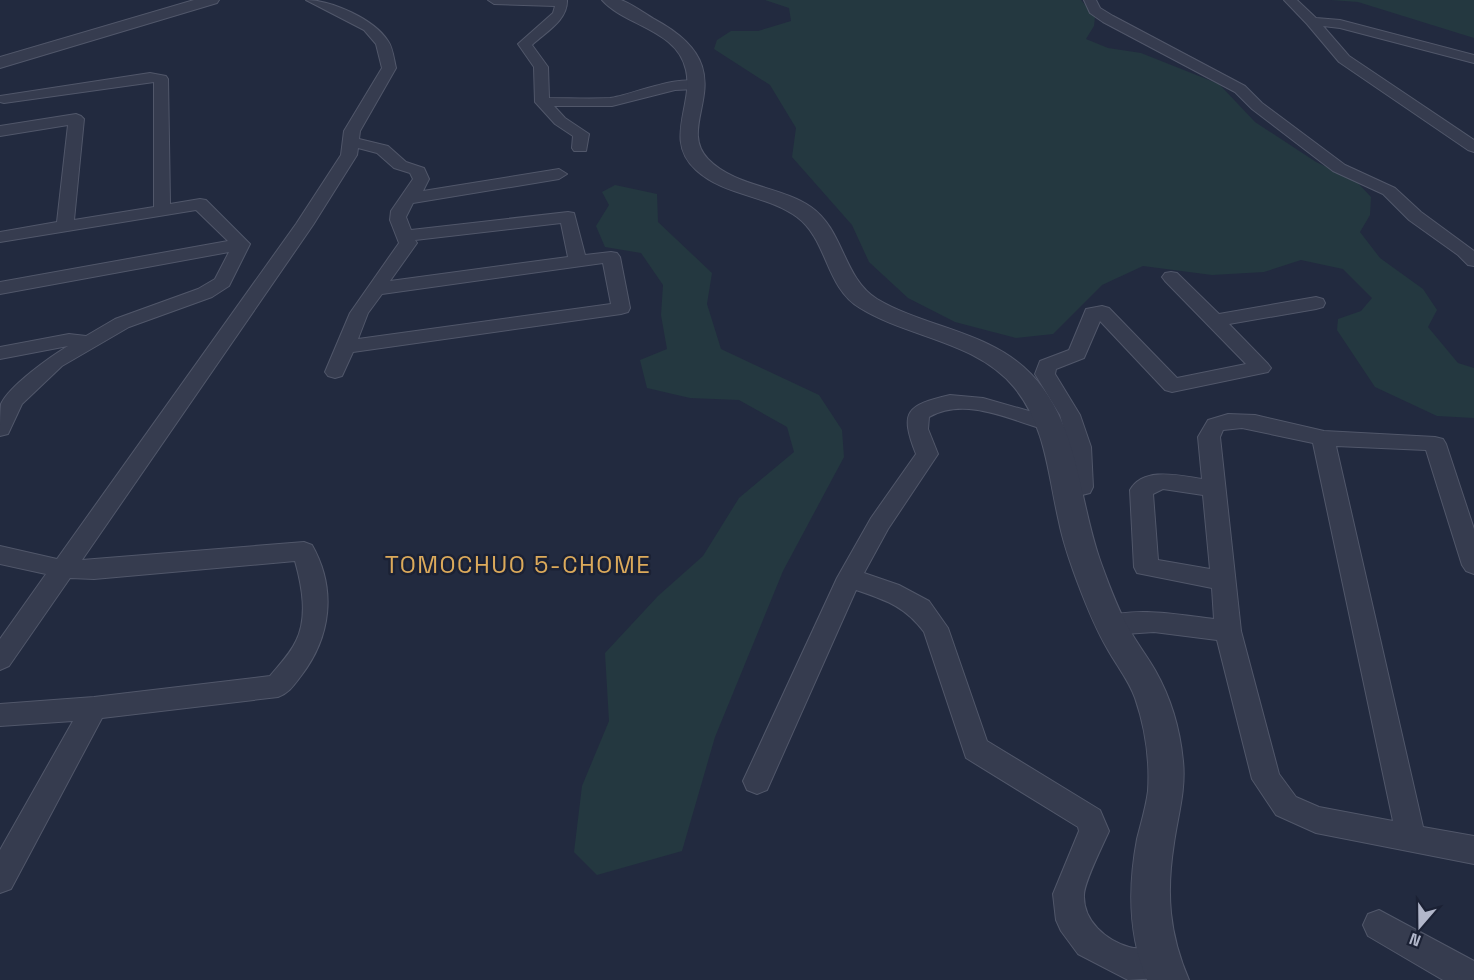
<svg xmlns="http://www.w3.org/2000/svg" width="1474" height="980" font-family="'Space Grotesk',sans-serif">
  <rect width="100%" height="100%" fill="#222a3f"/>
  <path fill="#243840" d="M765,0H1081L1095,17L1094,26L1086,39L1108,48L1141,53L1219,84L1255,122L1316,162L1356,181L1371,197L1370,215L1360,232L1380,258L1423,289L1437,310L1428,327L1458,363L1474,368V418L1437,416L1375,387L1337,330L1338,319L1361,311L1372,298L1343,269L1301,260L1264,272L1212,275L1143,266L1102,285L1053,334L1016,338L955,322L908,298L869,262L852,225L792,157L796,128L770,85L714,49L717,40L731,31H758L791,21L789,8Z
    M1331,0H1474V38L1358,2Z
    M615,185L657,194L658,222L712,273L707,304L721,349L819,395L842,430L844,457L783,571L715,737L682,851L597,875L574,852L582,786L609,721L605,653L658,596L703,556L739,498L794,452L787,427L739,400L690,398L647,388L640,360L667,349L661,315L663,285L641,253L605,247L596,226L609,205L602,192Z"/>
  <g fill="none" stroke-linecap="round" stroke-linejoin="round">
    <g stroke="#51576a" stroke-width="2">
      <path id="minor" d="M306,0C331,0 374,19 388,41C393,48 394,60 396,68L360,131L359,139L388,146L406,162L424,168L429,179L423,191L559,169L567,174L559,179L413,203L406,217L411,230L568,212L574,213L585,255L611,252L617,253L620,257L630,308L628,312L621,314L353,352L342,376L335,378L328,376L325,372L350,313L399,243L390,220L391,211L413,179L410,173L394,168L377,153L358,148L357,155L313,225L82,560L304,542L312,545C337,589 331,637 301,676C294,685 289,693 278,697L102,718L11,889L0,893V850L73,721L0,726V704L94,697L270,676C279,665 290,654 296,641C308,617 302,586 295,561L94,579L70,578L9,666L0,670V639L46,574L0,564V546L57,559L296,224L341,155L344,131L382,68L376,44L364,30ZM561,223L568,257L390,281L417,243L415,240ZM603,263L611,304L358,339L368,313L382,294Z
        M488,0H567C568,20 546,32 532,45L548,67L549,98C569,98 590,99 610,98C629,96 689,70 703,85L696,89L675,90L612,106H554L565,118L589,134L586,151H574L572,148L573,136L555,124L535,102L534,67L518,44L553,13L555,6L494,4Z
        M1084,0H1096L1100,8L1113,16L1245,86L1262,103L1345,165L1395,188L1421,212L1474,251V266L1468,265L1458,255L1409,220L1383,194L1333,171L1252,109L1235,92L1103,22L1090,13Z
        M1284,0H1297L1316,18L1340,20L1474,55V63L1340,28L1323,26L1349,56L1474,140V152L1468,150L1339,62L1307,24Z
        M150,73L166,76L168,79L170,204L200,199L206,200L250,244L229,286L212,297L129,327L62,366L22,404L8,434L0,436C0,426 0,413 1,404C9,386 51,356 68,346L0,359V347L69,334L86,336L115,319L198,289L215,279L229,252L0,294V282L228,241L196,210L0,242V232L57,222L68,125L0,136V126L76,114L81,116L84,119L74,220L154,207V82L4,103L0,102V96Z
        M1171,272L1177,273L1219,314L1316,297L1323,299L1325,303L1323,307L1316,309L1229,324L1268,364L1271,368L1268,372L1172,392L1165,390L1100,321L1084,358L1056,369L1055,374L1080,415L1091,447L1093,487L1090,493C1079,496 1070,498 1059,495L1056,489L1059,483L1071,481L1069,447L1060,415L1035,374L1040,361L1069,350L1086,309L1102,306L1109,308L1177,378L1246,364L1165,281L1162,277L1165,273Z
        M950,395L983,398L1057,419L1061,424L1057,429L1050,431C1012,421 967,396 929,417L928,429L938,454L888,529L864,573L899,585L929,601L948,628L987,741L1100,810L1109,831C1103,845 1084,882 1084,895C1083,921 1106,940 1129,947C1142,951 1153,944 1169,951L1174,962L1169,973L1158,978L1128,980L1078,954L1061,931L1056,920L1053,894L1079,831L1078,827L966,758L924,632C905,606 885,600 856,590L767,790L757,794L747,790L743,781L837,578L871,518L916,454C899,411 907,405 950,395Z
        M1228,414L1255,415L1324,431L1435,437L1443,439L1446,444L1474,529V574L1466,571L1462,565L1426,450L1336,446L1423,827L1474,836V864L1316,833L1276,815L1252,779L1217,640L1154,632L1110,635L1101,632L1097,625L1101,618C1137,606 1178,615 1214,619L1212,588L1137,573L1134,567L1130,490C1144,466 1180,476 1202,479L1198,437L1208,420ZM1242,428L1313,443L1393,821L1319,807L1296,797L1279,774L1241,631L1220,437L1223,430ZM1163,489L1203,495L1210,569L1158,560L1153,494Z
        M1379,910L1474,961V980H1443L1368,936L1363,925L1368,914Z"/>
    </g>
    <g stroke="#51576a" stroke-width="2">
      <path id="tertiary" d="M194,0H219L217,3L0,68V57Z
        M602,0C607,0 616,0 621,0C632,4 644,13 654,19C751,71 672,122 708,159C735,187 781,186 811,207C844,230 843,278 877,299C926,328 990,331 1031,374C1080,425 1078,500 1101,563C1109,585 1117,607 1128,627C1136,642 1147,656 1155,670C1171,698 1180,729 1183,761C1186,790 1178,815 1174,843C1166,894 1169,933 1189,980H1147C1128,935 1128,887 1137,839C1141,823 1146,807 1148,791C1150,760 1145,727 1135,698C1129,681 1117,666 1108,650C1095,628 1086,605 1077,581C1070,562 1063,542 1059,522C1048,475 1046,426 1014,387C976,341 908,338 860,308C825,287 828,240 797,217C767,195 724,196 696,170C663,140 694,105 686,70C678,30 625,26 602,0Z"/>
    </g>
    <use href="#minor" fill="#363c4f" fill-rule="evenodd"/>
    <use href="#tertiary" fill="#363c4f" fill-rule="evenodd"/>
  </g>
  <g text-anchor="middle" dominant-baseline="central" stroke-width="5" stroke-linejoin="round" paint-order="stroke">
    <g font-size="24" letter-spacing="1.5" fill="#dcaa5b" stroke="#1b2134">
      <text x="518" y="564">TOMOCHUO 5-CHOME</text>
    </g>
  </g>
  <g transform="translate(1420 926) rotate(200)" stroke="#1b2134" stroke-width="4.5" paint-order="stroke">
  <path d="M0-4.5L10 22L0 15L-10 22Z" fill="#b2b7ca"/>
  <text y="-9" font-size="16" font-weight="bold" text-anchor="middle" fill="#b2b7ca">N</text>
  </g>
</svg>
